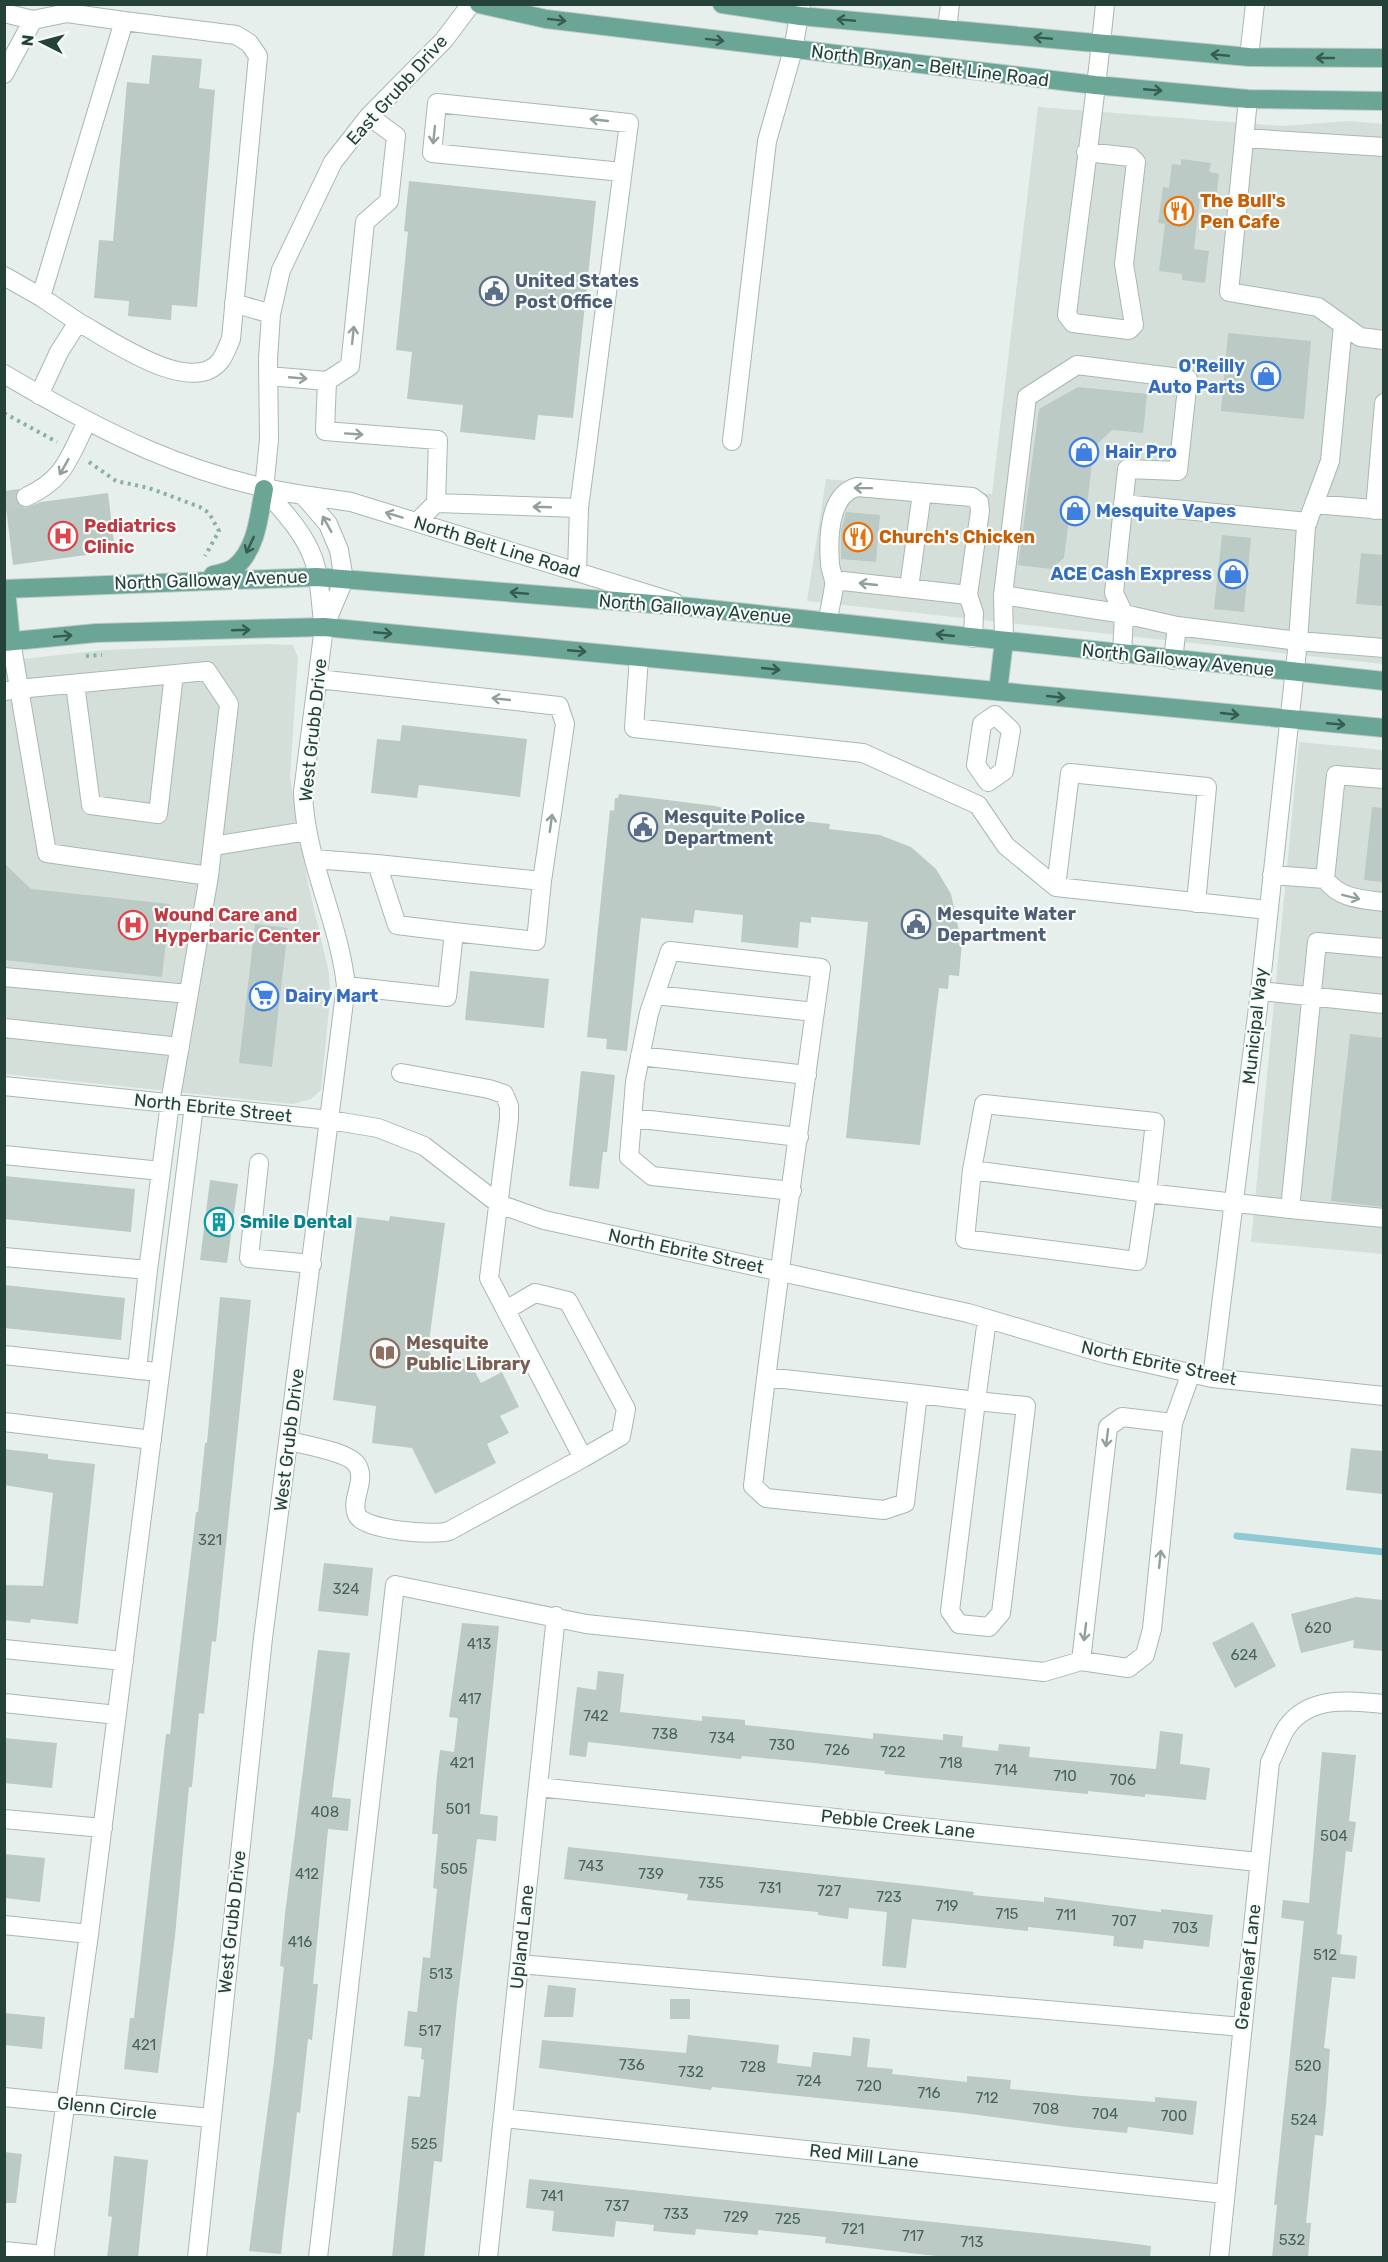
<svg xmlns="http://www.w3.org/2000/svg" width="1388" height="2262" font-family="Rubik,sans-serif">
  <rect width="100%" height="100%" fill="#e6efeb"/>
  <path fill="#d4dfda" d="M1038,107L1282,126L1349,121L1383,124V664L807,601L826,479L992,494Z
    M265,644L293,645L298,657L290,777L308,883L329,973L330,999L321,1090L311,1099L293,1104L5,1074L4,661L105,650Z
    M1299,742L1383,750V1254L1251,1242Z"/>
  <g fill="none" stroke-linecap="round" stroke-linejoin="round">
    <path stroke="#8ec9d4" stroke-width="7" d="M1237,1536L1384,1552"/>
  </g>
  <path fill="#bbcac4" d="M152,55L202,59L199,88L215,90L197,307L172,305L171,320L128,316L129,301L94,298L99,240L113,241L127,82L149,84Z
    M1181,159L1211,163L1209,172L1219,174L1216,199L1200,197L1194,249L1209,251L1205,283L1182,280V274L1159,271L1165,224L1158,223L1163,187L1169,188L1172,164L1181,165Z
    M409,181L596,201L573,418L538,415L535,440L460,432L463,405L407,399L412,352L396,350L408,232L404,231Z
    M1228,333L1311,341L1304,419L1221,411Z
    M1078,387L1147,394L1143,433L1112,430L1094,447L1085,521L1069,519L1064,558L1051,569L1018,565L1039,409Z
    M19,489L15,496L16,502L25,508L41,502L108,493L115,551L13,565L4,491Z
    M846,512L880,515L876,562L841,559V531Z
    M1222,535L1251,538L1244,612L1214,609Z
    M1361,553L1383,555V606L1356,604Z
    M402,725L527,739L520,797L419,785L417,798L371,793L377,739L400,741Z
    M619,794L715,806L793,825L794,820L830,824L829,829L880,835L911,847L936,869L951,894L959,931H963L959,976L949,975L948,989L939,988L920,1145L846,1138L868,922L811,917V923L800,922L798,948L741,942L743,915L695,910L693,923L641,918L627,1051L606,1049L607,1039L587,1037L610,810L614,811L615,798H618Z
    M1372,807L1383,808V882L1364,880Z
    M4,863L31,889L170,904L162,977L4,960Z
    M255,924L288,928L272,1067L239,1063Z
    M470,971L549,979L544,1028L465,1020Z
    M1350,1034L1383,1038V1207L1331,1201Z
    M581,1071L615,1075L607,1152H603L599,1189L569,1186Z
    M4,1176L135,1189L131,1232L4,1219Z
    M210,1180L238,1184L227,1263L200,1260Z
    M390,1216L445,1223L428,1349L439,1371L467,1357L481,1383L502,1372L519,1407L500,1416L509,1433L487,1444L496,1463L435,1494L412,1448L372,1443L376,1406L333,1400L357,1217L389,1221Z
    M4,1285L125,1298L121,1340L4,1328Z
    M220,1297L251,1300L216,1642L212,1641L204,1714L199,1713L192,1787H189L175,1936L158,2073L124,2069L130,2018H134L166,1734H170L196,1512H198L205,1443H207Z
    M1351,1448L1383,1451V1494L1346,1490Z
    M4,1449L48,1454V1459L95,1464L78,1624L31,1619L30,1623L4,1620V1585L43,1586L53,1493L4,1485Z
    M324,1563L373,1568L368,1616L318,1611Z
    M1356,1597L1383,1600V1651L1353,1648L1354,1640L1301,1653L1291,1614Z
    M1253,1622L1276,1666L1235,1688L1212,1643Z
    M462,1623L499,1626L480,1814L498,1816L496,1841L477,1839L457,2004L442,2162L434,2161L424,2258H392L408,2096L420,2097L424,2060L421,2059L422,2048L404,2046L408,2011L417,2012L423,1957L430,1958L437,1889L433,1888L438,1834H432L437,1775L440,1750L454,1752L458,1718L449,1717Z
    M318,1650L350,1653L332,1797L351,1799L348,1831L328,1829L313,1984H318L312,2040L308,2039L300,2113L297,2112L281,2254L249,2251L274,2061L284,1967L280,1966L285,1914Z
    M598,1671L624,1674L620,1712L702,1721V1716L745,1720V1725L873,1739V1733L943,1740V1734L963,1736L962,1747L998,1751L999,1744L1030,1747L1029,1757L1156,1769L1160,1731L1183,1734L1180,1764L1210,1768L1206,1800L1145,1794V1797L1088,1791V1794L884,1774L885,1771L805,1762L742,1756L741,1759L588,1742L586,1757L569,1755L577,1687L596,1690Z
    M4,1738L57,1743L52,1788L4,1783Z
    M1322,1752L1356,1755L1349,1821L1356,1822L1352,1852L1346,1851L1337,1934L1342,1935L1340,1954L1357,1956L1355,1979L1332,1977L1324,2048L1330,2049L1326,2105L1323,2136L1315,2135L1306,2223H1311L1308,2258H1272L1277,2205H1274L1304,1921L1281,1918L1283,1900L1309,1903Z
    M568,1847L915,1885L974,1892L973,1895L1044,1902V1897L1161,1912V1909L1213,1915L1209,1947L1144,1940L1143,1949L1113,1946L1114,1936L1028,1927V1931L912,1919L906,1968L882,1966L887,1912L849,1908L848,1919L818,1915V1912L687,1900L688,1894L564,1879Z
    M4,1854L45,1858L40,1902L4,1898Z
    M548,1985L576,1988L573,2017H544Z
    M670,1999H690V2019H670Z
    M4,2013L45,2017L42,2049L4,2045Z
    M688,2035L779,2045L777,2063L811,2067L813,2052L851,2056L853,2037L870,2039L867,2067L893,2069L892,2074L967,2082V2076L1011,2080L1010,2089L1083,2096L1155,2102V2097L1197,2101L1193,2135L1128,2127L1127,2133L1068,2127L963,2113L712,2087L711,2090L539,2068L542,2040L686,2053Z
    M4,2152L22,2154L16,2203H4Z
    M114,2156L148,2160L138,2258H107L112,2217L108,2216Z
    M529,2179L1113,2241L1151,2246L1150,2258H953L825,2243L826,2237L758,2230V2235L696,2229L695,2235L653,2231L654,2225L616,2221L614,2237L552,2231L554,2211L526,2208Z"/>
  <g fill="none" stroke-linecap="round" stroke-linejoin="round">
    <path stroke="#bfccc8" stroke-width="18" stroke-dasharray="18 9" stroke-linecap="butt" d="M4,501L26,497"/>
    <g stroke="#a8b8b2" stroke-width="20">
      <path id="minor" d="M4,13L33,20L4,74
        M33,20L67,13L124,21
        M947,29L950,4
        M1249,57L1255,4
        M1248,99L1229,292L1318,307L1360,337L1384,340
        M1244,138L1384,147
        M1086,152L1131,157L1136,162L1124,264L1134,325L1129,330L1073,323L1067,315C1079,212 1095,108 1105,4
        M4,276L41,297
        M234,303L271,314
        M4,374C100,431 191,478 303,495L328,524L339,550L344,580L324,627L303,792C305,860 339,920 346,986L263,1638L197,2258
        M268,376L327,381L350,366L365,222L389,201L396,136L369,116
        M327,381L325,431L438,440L436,503
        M39,395L59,352L78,322C108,338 192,399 221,360C225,354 228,346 231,339L258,56L249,43L236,35L124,21L41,297L78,322
        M732,441L767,141L793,50L801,4
        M264,489L269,440L268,359L271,314L281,270L333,162L369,116L444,40L471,4
        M264,489C282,510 303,531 313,558C321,579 320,605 324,627
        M303,495L351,502L674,602
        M26,497C65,479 68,459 87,422
        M1123,504L1308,522
        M1314,504L1384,510
        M579,508L629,123L437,103L432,153L622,172
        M1375,510L1384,403
        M417,522L436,503L579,508L577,572
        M834,583L843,581L968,595
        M909,588L922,493
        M1003,595L1027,397L1077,365L1188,379L1178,471L1127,469L1114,593L1124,614L1122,654
        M828,622C829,609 833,597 834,585C835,579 830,570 830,563C828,538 829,494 857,487L972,497L979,502L980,511L968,595L974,613L973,638
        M1004,641L1003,595L1124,614L1177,626L1298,641L1384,648
        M639,657L634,728L863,753L978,805L1006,846L1056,887L1268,910
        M1173,660L1177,626
        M318,679L559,706L565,724L542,881
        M75,684L91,805L158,814L174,674
        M4,691L18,689L207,671L229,704L209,876L47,853L11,641
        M995,715L1011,730L1004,771L988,782L976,765L982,724Z
        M213,846L307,831
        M314,859L377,864L397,925L454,932L447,997L346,986
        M377,864L542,881L536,941L454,932
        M1272,875L1325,879L1336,775L1384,779
        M1325,879C1340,899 1360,899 1384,902
        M1056,887L1070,773L1207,787L1196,903
        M4,977L189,994
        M1260,991L1384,1004
        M655,995L815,1012
        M4,1028L180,1047
        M640,1056L807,1075
        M4,1086L330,1120L378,1128L424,1146L499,1204L544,1220L968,1313L1106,1354L1212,1378L1384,1396
        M632,1118L799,1137
        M4,1155L161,1171
        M259,1163L249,1258L312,1264
        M972,1170L1147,1193L1155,1122L984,1104L972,1170L965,1239L1137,1261L1147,1193L1290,1209L1317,942L1384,948
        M1290,1209L1384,1218
        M4,1257L148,1270L137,1370
        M148,1270L170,1103L209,876
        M506,1310L535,1293L568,1301L626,1409L621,1436L583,1458
        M4,1355L149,1371
        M766,1377L918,1394L905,1503L884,1510L766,1498L753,1486C773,1313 797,1140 821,968L670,951L649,1013L635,1082L629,1157L652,1176L792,1191
        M1212,1378L1260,991L1298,641L1306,526L1330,461L1343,325
        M918,1394L976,1401L987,1319
        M976,1401L1026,1406L1001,1613L989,1627L959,1624L950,1611Z
        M4,1422L152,1440
        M1173,1423L1122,1417L1108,1427L1081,1661L1128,1668L1145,1655L1152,1629L1173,1423L1191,1373
        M289,1441C305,1445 349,1452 357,1465C367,1481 350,1499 357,1515C363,1530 434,1536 449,1531L583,1458L489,1278L509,1119V1106L504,1094L489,1089L401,1073
        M4,1649L124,1661
        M4,1703L117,1715
        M538,1787L1258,1862
        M4,1819L103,1828
        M4,1925L89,1934
        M519,1964L1242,2027
        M4,2097L210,2118
        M503,2118L1225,2194
        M4,2251L45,2255
        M44,2258L89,1934L194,1106
        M318,2258L395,1585L586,1624L1044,1672L1081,1661
        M488,2258L556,1616
        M1219,2258L1270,1762C1276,1751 1280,1737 1287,1727C1309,1696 1350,1700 1384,1704"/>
    </g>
    <g stroke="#c2cac8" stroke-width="20">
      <path id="major" d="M479,4L546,19L1095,85L1248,99L1384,101
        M722,4L800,16L1249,57L1384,58
        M213,575C220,573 229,572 235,567C257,549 259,515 264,489
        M4,589L317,577L690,607L1384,681
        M6,589L11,641
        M4,642L96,633L324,627L1384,728
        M998,691L1004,641"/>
    </g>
    <path stroke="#86b3a5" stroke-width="4" stroke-dasharray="3 4.5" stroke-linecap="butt" d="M4,413L57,442
      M89,462L116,481L149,488L200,507L209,513L219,531L205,556
      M86,656L102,655"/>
    <use href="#minor" stroke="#fff" stroke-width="18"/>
    <use href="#major" stroke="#6aa596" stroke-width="18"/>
  </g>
  <defs><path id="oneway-shaft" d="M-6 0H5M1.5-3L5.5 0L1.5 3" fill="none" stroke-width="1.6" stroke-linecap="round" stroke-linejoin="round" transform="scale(1.5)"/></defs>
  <g stroke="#365b51">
    <use href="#oneway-shaft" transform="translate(557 20) rotate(7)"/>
    <use href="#oneway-shaft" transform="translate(846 20) rotate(-175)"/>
    <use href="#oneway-shaft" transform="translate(1043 38) rotate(-175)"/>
    <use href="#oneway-shaft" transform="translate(715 40) rotate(7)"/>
    <use href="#oneway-shaft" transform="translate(1220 55) rotate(-175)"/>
    <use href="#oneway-shaft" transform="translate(1325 58) rotate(-180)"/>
    <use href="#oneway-shaft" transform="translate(1153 90) rotate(5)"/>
    <use href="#oneway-shaft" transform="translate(250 545) rotate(115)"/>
    <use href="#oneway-shaft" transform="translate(519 593) rotate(-175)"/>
    <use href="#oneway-shaft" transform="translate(241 630) rotate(-2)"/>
    <use href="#oneway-shaft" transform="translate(383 633) rotate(5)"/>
    <use href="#oneway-shaft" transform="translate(945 635) rotate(-174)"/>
    <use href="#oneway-shaft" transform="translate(63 636) rotate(-5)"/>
    <use href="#oneway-shaft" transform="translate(577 651) rotate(5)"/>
    <use href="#oneway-shaft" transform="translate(771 669) rotate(6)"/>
    <use href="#oneway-shaft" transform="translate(1056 697) rotate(6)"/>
    <use href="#oneway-shaft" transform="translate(1230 714) rotate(6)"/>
    <use href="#oneway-shaft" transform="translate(1336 724) rotate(5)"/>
  </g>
  <g stroke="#92a09c">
    <use href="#oneway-shaft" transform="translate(599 120) rotate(-174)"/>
    <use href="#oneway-shaft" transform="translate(434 135) rotate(96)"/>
    <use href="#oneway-shaft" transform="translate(353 335) rotate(-84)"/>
    <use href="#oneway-shaft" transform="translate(298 378) rotate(5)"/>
    <use href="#oneway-shaft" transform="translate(354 434) rotate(4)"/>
    <use href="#oneway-shaft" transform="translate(64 467) rotate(119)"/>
    <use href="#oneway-shaft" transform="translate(863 488) rotate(-179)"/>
    <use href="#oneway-shaft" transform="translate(542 507) rotate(-178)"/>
    <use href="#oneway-shaft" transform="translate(394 515) rotate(-163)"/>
    <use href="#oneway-shaft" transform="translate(327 524) rotate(-119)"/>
    <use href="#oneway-shaft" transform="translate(868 584) rotate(-174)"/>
    <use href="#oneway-shaft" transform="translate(501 699) rotate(-174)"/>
    <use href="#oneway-shaft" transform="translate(551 823) rotate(-82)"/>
    <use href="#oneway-shaft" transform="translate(1351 897) rotate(14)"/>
    <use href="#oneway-shaft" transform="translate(1107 1438) rotate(97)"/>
    <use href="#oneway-shaft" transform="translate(1160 1559) rotate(-84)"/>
    <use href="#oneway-shaft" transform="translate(1085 1632) rotate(97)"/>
  </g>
  <defs>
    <g id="restaurant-ring" transform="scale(1.5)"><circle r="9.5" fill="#f7fbf9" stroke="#e8710a" stroke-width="1.5"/><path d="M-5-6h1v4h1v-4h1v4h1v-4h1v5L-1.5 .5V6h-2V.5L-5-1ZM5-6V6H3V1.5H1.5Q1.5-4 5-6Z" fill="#e8710a"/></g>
    <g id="civic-ring" transform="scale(1.5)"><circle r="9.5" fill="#f7fbf9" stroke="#5c6f8a" stroke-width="1.5"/><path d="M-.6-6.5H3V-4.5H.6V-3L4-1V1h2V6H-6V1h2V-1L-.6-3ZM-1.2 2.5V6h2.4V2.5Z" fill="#5c6f8a"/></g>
    <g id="shop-ring" transform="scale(1.5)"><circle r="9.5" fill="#f7fbf9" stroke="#3f7fe0" stroke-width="1.5"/><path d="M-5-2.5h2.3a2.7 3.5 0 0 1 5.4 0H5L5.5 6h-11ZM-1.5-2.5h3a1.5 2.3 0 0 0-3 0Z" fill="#3f7fe0"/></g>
    <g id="hospital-ring" transform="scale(1.5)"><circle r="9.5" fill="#f7fbf9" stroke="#e0444e" stroke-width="1.5"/><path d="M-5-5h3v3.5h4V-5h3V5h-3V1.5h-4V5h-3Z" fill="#e0444e"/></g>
    <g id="supermarket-ring" transform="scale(1.5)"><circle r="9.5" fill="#f7fbf9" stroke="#3f7fe0" stroke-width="1.5"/><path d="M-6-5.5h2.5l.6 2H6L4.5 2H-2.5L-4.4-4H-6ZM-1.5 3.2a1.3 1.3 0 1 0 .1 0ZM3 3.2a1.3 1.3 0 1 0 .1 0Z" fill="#3f7fe0"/></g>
    <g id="building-ring" transform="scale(1.5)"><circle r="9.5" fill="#f7fbf9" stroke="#0f9aa8" stroke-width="1.5"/><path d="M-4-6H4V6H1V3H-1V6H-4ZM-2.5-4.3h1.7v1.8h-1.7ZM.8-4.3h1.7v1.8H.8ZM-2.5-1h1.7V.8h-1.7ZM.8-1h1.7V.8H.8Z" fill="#0f9aa8"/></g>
    <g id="library-ring" transform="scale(1.5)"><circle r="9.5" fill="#f7fbf9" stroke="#8d6e63" stroke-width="1.5"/><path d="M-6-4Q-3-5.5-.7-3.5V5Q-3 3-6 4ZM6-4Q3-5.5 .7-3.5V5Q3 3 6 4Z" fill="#8d6e63"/></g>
  </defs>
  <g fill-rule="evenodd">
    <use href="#restaurant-ring" x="1179" y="211"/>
    <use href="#civic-ring" x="494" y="291"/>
    <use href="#shop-ring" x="1266" y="376"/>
    <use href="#shop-ring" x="1084" y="452"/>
    <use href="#shop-ring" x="1075" y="511"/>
    <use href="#hospital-ring" x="63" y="536"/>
    <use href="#restaurant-ring" x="858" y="537"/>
    <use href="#shop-ring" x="1233" y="574"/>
    <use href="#civic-ring" x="643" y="827"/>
    <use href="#civic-ring" x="916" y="924"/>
    <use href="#hospital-ring" x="133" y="925"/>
    <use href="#supermarket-ring" x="264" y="996"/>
    <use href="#building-ring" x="219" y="1222"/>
    <use href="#library-ring" x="385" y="1353"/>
  </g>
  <g text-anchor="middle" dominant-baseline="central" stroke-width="4.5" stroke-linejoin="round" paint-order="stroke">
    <g font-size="15" fill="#4a645c">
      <text x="210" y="1540">321</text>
      <text x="346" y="1589">324</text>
      <text x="1318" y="1628">620</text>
      <text x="479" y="1644">413</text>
      <text x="1244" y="1655">624</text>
      <text x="470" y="1699">417</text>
      <text x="596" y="1716">742</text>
      <text x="665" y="1734">738</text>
      <text x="722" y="1738">734</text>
      <text x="782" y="1745">730</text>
      <text x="837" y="1750">726</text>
      <text x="893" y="1752">722</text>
      <text x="462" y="1763">421</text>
      <text x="951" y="1763">718</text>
      <text x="1006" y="1770">714</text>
      <text x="1065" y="1776">710</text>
      <text x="1123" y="1780">706</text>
      <text x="458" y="1809">501</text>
      <text x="325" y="1812">408</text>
      <text x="1334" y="1836">504</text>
      <text x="591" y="1866">743</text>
      <text x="454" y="1869">505</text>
      <text x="307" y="1874">412</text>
      <text x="651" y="1874">739</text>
      <text x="711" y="1883">735</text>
      <text x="770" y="1888">731</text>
      <text x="829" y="1891">727</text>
      <text x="889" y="1897">723</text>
      <text x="947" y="1906">719</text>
      <text x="1007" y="1914">715</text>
      <text x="1066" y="1915">711</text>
      <text x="1124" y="1921">707</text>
      <text x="1185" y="1928">703</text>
      <text x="300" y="1942">416</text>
      <text x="1325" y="1955">512</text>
      <text x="441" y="1974">513</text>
      <text x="430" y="2031">517</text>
      <text x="144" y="2045">421</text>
      <text x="632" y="2065">736</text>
      <text x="1308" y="2066">520</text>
      <text x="753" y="2067">728</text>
      <text x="691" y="2072">732</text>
      <text x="809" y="2081">724</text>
      <text x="869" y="2086">720</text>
      <text x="929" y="2093">716</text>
      <text x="987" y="2098">712</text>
      <text x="1046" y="2109">708</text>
      <text x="1105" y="2114">704</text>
      <text x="1174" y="2116">700</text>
      <text x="1304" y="2120">524</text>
      <text x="424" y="2144">525</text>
      <text x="552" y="2196">741</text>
      <text x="617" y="2206">737</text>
      <text x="676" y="2214">733</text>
      <text x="736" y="2217">729</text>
      <text x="788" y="2219">725</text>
      <text x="853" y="2229">721</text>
      <text x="913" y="2236">717</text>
      <text x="1292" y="2240">532</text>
      <text x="972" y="2242">713</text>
    </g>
    <g font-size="18" fill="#24423a" stroke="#f7fbf9">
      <text transform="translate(930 66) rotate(7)">North Bryan - Belt Line Road</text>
      <text transform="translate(397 90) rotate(-48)">East Grubb Drive</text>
      <text transform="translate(497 547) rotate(17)">North Belt Line Road</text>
      <text transform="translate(211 580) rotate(-2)">North Galloway Avenue</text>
      <text transform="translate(695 609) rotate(5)">North Galloway Avenue</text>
      <text transform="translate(1178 660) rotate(6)">North Galloway Avenue</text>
      <text transform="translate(313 730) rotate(-84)">West Grubb Drive</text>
      <text transform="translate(1255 1026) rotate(-84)">Municipal Way</text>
      <text transform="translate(213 1108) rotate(6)">North Ebrite Street</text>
      <text transform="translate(686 1251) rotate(12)">North Ebrite Street</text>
      <text transform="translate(1159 1363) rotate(12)">North Ebrite Street</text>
      <text transform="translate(289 1440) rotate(-83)">West Grubb Drive</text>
      <text transform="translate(898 1824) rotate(6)">Pebble Creek Lane</text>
      <text transform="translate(232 1922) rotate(-84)">West Grubb Drive</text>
      <text transform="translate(522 1937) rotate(-84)">Upland Lane</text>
      <text transform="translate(1248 1967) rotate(-84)">Greenleaf Lane</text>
      <text transform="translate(107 2108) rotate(6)">Glenn Circle</text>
      <text transform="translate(864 2156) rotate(6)">Red Mill Lane</text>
    </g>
    <g font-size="18" font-weight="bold" fill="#c56008" stroke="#f7fbf9" text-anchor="start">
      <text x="1200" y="201">The Bull's<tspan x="1200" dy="21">Pen Cafe</tspan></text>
      <text x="879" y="537">Church's Chicken</text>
    </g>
    <g font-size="18" font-weight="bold" fill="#4e5e75" stroke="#f7fbf9" text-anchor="start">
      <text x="515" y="281">United States<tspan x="515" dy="21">Post Office</tspan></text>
      <text x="664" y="817">Mesquite Police<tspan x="664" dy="21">Department</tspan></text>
      <text x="937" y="914">Mesquite Water<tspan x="937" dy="21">Department</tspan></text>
    </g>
    <g font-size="18" font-weight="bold" fill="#366cbe" stroke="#f7fbf9" text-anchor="start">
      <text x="1245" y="366" text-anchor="end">O'Reilly<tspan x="1245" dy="21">Auto Parts</tspan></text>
      <text x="1105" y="452">Hair Pro</text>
      <text x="1096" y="511">Mesquite Vapes</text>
      <text x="1212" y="574" text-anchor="end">ACE Cash Express</text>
      <text x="285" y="996">Dairy Mart</text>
    </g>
    <g font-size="18" font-weight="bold" fill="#be3a42" stroke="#f7fbf9" text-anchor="start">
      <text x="84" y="526">Pediatrics<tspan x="84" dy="21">Clinic</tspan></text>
      <text x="154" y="915">Wound Care and<tspan x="154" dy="21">Hyperbaric Center</tspan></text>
    </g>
    <g font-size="18" font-weight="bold" fill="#0d838f" stroke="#f7fbf9" text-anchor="start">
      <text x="240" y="1222">Smile Dental</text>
    </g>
    <g font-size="18" font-weight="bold" fill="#785e54" stroke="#f7fbf9" text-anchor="start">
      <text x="406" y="1343">Mesquite<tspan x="406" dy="21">Public Library</tspan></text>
    </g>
  </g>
  <rect width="1388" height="2262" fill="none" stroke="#24423a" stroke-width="12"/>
  <g transform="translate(42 42) rotate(276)" stroke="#f7fbf9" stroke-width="4.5" paint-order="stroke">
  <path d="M0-4.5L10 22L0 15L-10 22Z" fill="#24423a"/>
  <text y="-9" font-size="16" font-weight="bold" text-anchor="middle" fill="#24423a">N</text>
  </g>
</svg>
